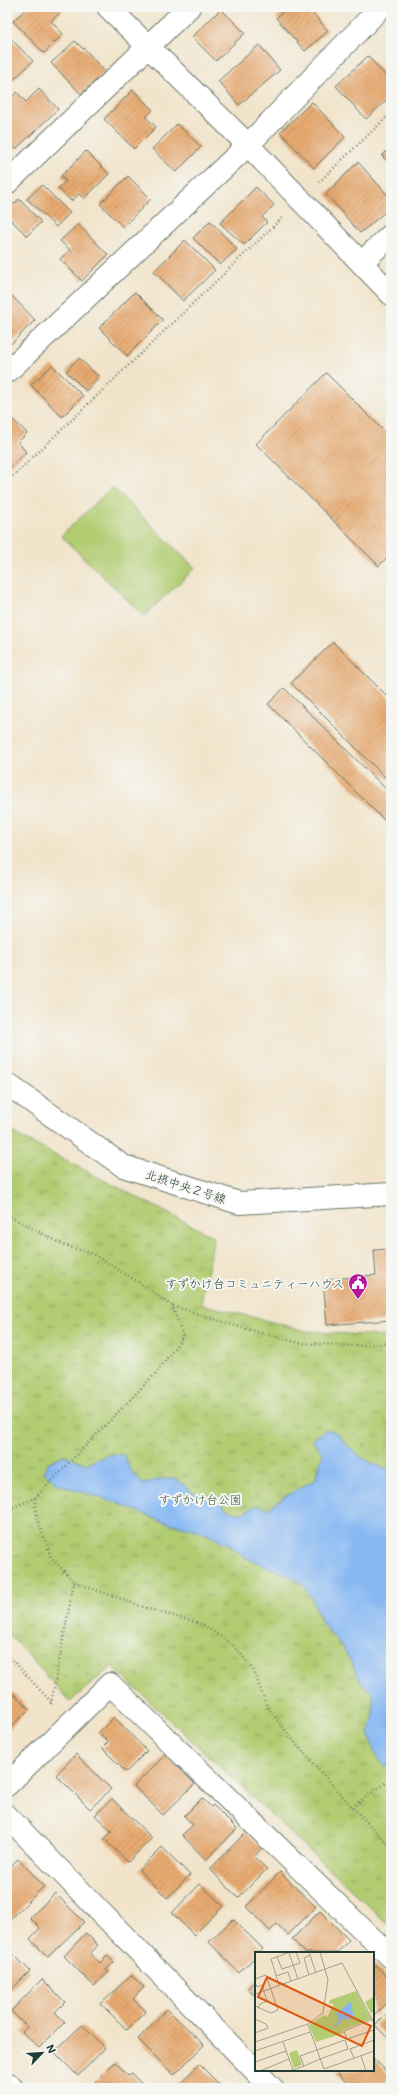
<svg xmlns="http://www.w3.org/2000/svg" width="398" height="2095" font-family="Mali,'Klee One',sans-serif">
  <defs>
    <pattern id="park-tufts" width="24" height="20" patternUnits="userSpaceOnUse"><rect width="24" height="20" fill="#b1cc71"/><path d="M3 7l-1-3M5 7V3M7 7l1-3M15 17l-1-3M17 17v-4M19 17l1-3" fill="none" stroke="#8fa75e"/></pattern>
    <pattern id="building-hatch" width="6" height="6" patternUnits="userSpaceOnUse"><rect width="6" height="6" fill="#e8ab71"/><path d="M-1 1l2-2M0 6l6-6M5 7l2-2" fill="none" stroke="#bb8c5e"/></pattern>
  </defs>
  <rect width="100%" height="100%" fill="#f6f6f2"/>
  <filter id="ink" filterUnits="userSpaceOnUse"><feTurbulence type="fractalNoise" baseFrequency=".025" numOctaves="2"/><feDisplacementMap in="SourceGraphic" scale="8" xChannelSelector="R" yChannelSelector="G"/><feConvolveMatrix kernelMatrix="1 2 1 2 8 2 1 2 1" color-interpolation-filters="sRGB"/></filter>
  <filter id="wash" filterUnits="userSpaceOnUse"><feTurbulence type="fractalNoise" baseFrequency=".012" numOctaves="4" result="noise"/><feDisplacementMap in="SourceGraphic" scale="16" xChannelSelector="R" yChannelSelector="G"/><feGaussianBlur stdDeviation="0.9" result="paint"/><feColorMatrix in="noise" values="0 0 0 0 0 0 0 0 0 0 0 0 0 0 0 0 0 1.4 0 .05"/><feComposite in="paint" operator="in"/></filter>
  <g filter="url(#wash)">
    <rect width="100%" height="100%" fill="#f1e4cb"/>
    <path fill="#b1cc71" stroke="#688452" d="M112,487L195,568L144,616L61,536Z"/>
    <path fill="url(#park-tufts)" stroke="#688452" d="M7,1126L20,1137L214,1237L201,1304L307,1331L391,1337V1927L112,1666L70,1702L7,1632Z"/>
    <path fill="#87b8f3" stroke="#537a94" d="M327,1429C343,1434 338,1436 348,1446C359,1459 375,1465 391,1470V1761L384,1767L373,1748L369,1733L373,1720V1693L362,1683L345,1651L322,1623L312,1599L303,1585L288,1575L246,1558L230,1545L198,1530L161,1521L120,1504L60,1485L44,1472L47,1463L64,1455L86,1464L110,1454L124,1455L130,1470L143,1484L160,1479H177L192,1492L216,1500L227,1509L241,1514L257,1505L268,1509L284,1497L316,1479L317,1471L323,1454L312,1440Z"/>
    <g id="blocks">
      <path fill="url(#building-hatch)" d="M28,7H58L62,11L51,21L63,34L44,53L13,21Z
        M289,7H308L328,31L305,51L276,18Z
        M221,9L245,33L216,61L192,37Z
        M7,35L33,61L7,86Z
        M75,41L83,49L84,48L105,72L81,94L51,63Z
        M259,45L280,70L239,105L218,81Z
        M368,56L391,82V96L366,119L336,86Z
        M39,89L58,109L16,149L7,140V101L17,92L26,102Z
        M133,90L153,110L146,117L156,127L134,149L104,119Z
        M312,102L345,137L314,168L280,132Z
        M177,124L201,147L176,172L152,149Z
        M391,147V165L382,156Z
        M86,151L109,174L84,199L79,194L71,201L58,188L66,181L61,176Z
        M358,162L391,199V207L360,233L326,194Z
        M128,176L151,199L123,227L100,204Z
        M42,185L70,213L56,227L27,199Z
        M256,187L274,205L262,217L267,222L244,245L220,223Z
        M19,199L41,222L27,236L7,216V211Z
        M210,221L237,249L220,265L193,238Z
        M78,224L108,255L82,281L60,259L70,250L60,241Z
        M185,240L215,270L183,301L154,271Z
        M135,292L163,320L127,356L99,328Z
        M9,293L35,320L7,348V295Z
        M79,358L99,377L86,391L66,371Z
        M52,365L83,396L62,417L31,385Z
        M326,373L391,438V553L379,566L256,444Z
        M10,417L27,433L18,442L26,452L7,470V420Z
        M333,642L391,700V783L291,683Z
        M284,688L391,794V823L389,825L268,704Z
        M391,1249V1320L327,1325L323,1280L376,1275L374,1250Z
        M7,1687L29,1709L7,1731Z
        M114,1717L147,1751L126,1772L102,1748L108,1742L98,1733Z
        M76,1754L111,1789L90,1809L56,1775Z
        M166,1754L195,1784L163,1815L134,1786Z
        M202,1798L211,1807L213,1805L237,1829L206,1860L182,1835L193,1825L184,1816Z
        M112,1799L152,1838L128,1862L104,1839L112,1832L95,1815Z
        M246,1832L262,1848L254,1857L267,1869L238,1898L210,1869Z
        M162,1847L190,1875L167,1898L139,1870Z
        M18,1859L44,1886L11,1919L7,1914V1870Z
        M280,1872L316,1907L288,1935L277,1924L270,1931L246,1907Z
        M200,1884L223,1906L194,1935L172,1913Z
        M55,1893L84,1922L48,1957L30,1939L40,1928L30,1918Z
        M320,1911L349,1940L337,1953H305L292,1939Z
        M233,1919L263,1949L256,1953V1956L239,1973L209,1942Z
        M86,1933L98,1945L90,1954L100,1963L107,1956L114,1962L106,1970L109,1972L94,1986L64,1956Z
        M9,1950L30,1971L7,1994V1952Z
        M373,1963L391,1981V1998L373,2016Z
        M131,1975L144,1987L133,1999L146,2011L127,2030L101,2004Z
        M42,1979L65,2002L55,2012L65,2022L39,2048L22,2032L27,2027L11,2011Z
        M256,1980V1997L248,1988Z
        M167,2009L204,2045L174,2075L138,2039Z
        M391,2009V2041L375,2025Z
        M82,2025L105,2048L78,2076L54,2052Z
        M373,2058L391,2076L379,2088H352L336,2072L339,2070H373Z
        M115,2062L129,2076L131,2073L146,2088H89Z
        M199,2064L223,2088H176Z"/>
    </g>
  </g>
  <g filter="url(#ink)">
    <use href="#blocks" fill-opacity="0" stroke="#687769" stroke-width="1"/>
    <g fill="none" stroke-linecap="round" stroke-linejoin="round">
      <g stroke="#687769" stroke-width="24">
        <path id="street" d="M108,7L248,145L391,294
          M7,183L189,7
          M361,263L391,235
          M7,372L248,145L381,7
          M7,1785L110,1684L391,1957
          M7,1816L272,2088
          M7,2083L12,2088"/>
      </g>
      <g stroke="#687769" stroke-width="24">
        <path id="secondary" d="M7,1084L123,1166L239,1203L391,1194"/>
      </g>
      <path stroke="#687769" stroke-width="2.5" stroke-dasharray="1 3" stroke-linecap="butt" d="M319,182L391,113
        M7,482L282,218
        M7,1215L64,1245L93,1254L140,1283L172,1306L183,1336L157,1372L35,1498L7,1510
        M173,1306L236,1326L299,1343L355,1346L391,1343
        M35,1498L37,1518L51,1557L74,1582L149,1609L202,1624L233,1645L253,1669L267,1707L297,1745L352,1807L391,1847
        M7,1654L52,1703
        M51,1704L74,1582
        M352,1807L391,1779"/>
      <use href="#street" stroke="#fff" stroke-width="22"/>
      <use href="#secondary" stroke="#fff" stroke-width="22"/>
    </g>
  </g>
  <defs>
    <g id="civic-pin" transform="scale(1)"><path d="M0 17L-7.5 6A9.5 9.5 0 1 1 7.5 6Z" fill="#b5179e" stroke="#f6f6f2"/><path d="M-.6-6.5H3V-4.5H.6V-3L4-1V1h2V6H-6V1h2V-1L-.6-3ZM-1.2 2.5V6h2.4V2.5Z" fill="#fff"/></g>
  </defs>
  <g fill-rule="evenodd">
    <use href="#civic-pin" x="358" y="1283"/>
  </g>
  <g text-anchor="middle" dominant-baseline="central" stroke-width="4" stroke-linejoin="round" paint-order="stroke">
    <g font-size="12" fill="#1f3d34" stroke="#f6f6f2">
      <text transform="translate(186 1186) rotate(18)">北摂中央２号線</text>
    </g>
    <g font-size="12" fill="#1f3d34" stroke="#f6f6f2" text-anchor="end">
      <text x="344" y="1283">すずかけ台コミュニティーハウス</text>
    </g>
    <g font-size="12" fill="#3c5a40" stroke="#f6f6f2">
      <text x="200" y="1499">すずかけ台公園</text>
    </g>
  </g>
  <g transform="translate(255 1952)">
    <rect width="119" height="119" fill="#f1e4cb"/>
    <path d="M119,45V60L116,61L110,50Z" fill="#b1cc71"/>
    <path d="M101,39L116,67L88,78L89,81L61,90L54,73L69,63L72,65L79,52L74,51L75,48ZM42,98L47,113L39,116L34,101Z" fill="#b1cc71"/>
    <path d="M100,49L96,51L99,67H89L77,77L84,68L81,62L94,51Z" fill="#87b8f3"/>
    <path fill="none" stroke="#9da18f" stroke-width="1" d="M54,0L61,21M34,1L43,27M22,5L27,17L45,11L41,0M54,23L49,6L55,3M21,24L33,20L36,29M0,27L11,23L23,58L16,61L0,54M0,30L2,35L7,33L12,49L5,52L3,56M24,33L16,7L35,0M0,42L87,11L119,71M0,67L11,72L13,76L0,81M118,67L89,79L92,87L119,78M53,73L69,117L119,99M0,90L53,72L68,61L73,28L65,0M28,90L38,118M0,99L55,80M106,104L111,119M99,106L95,97L119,88M0,110L31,99M5,119L34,107M34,119L38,118L49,114L65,107L93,97L90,88L45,104L49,114"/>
    <path fill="#de580e" fill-opacity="0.15" stroke="#de580e" stroke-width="2" d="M12,25L116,74L107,94L3,45Z"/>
    <rect width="119" height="119" fill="none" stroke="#1f3d34" stroke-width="2"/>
  </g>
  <rect width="398" height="2095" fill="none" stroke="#f6f6f2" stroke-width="24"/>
  <g transform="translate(42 2053) rotate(65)" stroke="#f6f6f2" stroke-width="3" paint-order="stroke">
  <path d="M0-3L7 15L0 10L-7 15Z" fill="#1f3d34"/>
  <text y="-6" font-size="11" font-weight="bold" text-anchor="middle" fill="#1f3d34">N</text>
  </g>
</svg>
